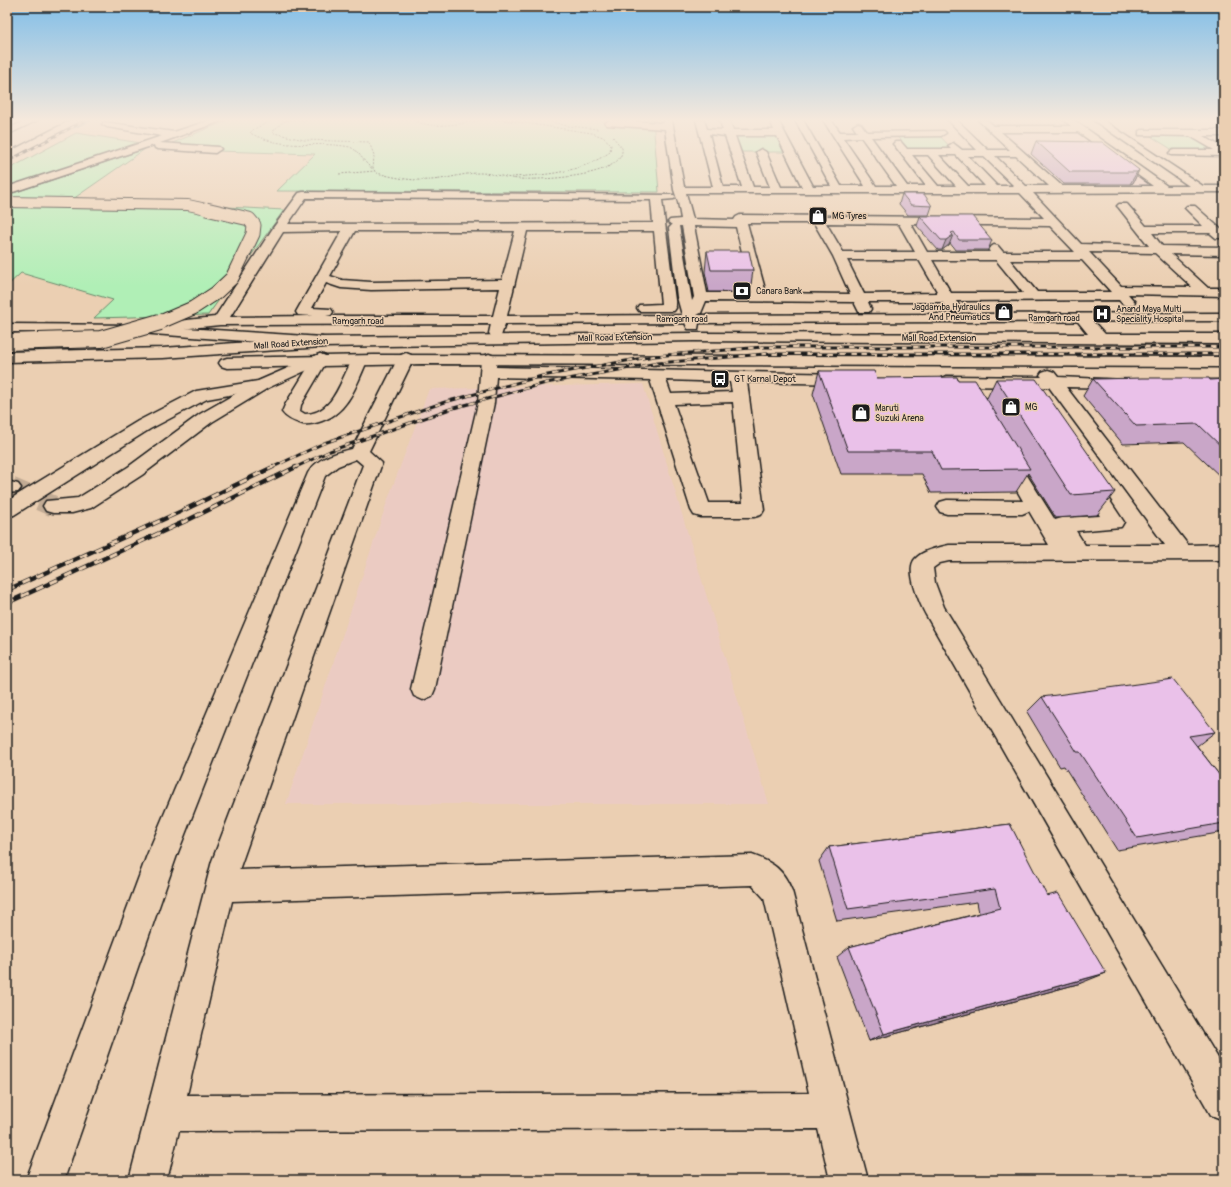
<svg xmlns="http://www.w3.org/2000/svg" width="1231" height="1187" font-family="Pangolin,sans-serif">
  <rect width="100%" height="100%" fill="#ebcfb2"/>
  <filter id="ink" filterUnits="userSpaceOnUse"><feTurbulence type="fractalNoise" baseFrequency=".025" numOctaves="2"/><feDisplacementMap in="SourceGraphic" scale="8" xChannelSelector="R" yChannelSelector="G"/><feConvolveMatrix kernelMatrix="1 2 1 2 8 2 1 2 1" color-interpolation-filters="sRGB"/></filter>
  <g filter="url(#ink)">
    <path fill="#ebcbc2" d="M1003,131H1078L1153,187H1063Z
      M643,384L769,804H286L388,499L429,389Z"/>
    <path fill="#b0efb6" stroke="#668669" d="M228,120H653L659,192L277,191L315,154L216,151L218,146L170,144Z
      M76,133L141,143L7,189V170Z
      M733,134H778L786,152H738Z
      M895,134H938L954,151H909Z
      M1149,135H1192L1220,152H1176Z
      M145,149L73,199L284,210L208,315L94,318L113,300L21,273L7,286V195Z"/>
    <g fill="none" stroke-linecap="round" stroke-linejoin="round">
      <path stroke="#5d8697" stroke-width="3" d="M74,127L90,120"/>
      <path stroke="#c2ab94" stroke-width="21" stroke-dasharray="21 10" stroke-linecap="butt" d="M11,488L53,506"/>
      <g stroke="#1c1c1c" stroke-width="3">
        <path id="minor" d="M211,120H224L160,143L219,147L221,149L215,153L158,149L155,148L154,145L7,194V187L162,136L107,127L102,124L104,122L174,132Z
          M610,120L664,123V120H672L684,187H713L696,120H704L707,129L723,130L720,121L729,120L733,130H774L770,120H778L813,186H831L795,120H803L841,186H865L823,120H831L840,132H857L853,126L858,123L861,124L867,132L944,131L946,133L941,136L871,137L907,186H926L895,146L893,144L895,142H901L907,149H951L948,146L953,143L962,150H977L948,120H957L988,150H1010L978,120H987L994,126H1071L1064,120H1074L1167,186H1189L1093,120H1103L1203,186H1224V192L1033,193L1081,244L1149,246L1119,208L1117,206L1119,204H1127L1146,226H1203L1185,208L1187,206H1195L1224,232V238H1216L1210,233H1152L1162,246L1224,247V255L1171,254L1208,288H1224V296L1128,294L1135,302L1133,305C1126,307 1123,305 1119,300L956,301L960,308L958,311H948L942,302H868L871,309L869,312H859L854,302L706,301L701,313L697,315L1224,313V321L699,323L698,329H688L685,323L505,324L501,336H491L489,333L491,324L220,325L140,333L135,332L133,329L135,326L140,325L215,317L273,228L299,193L303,192L674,195L676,197L674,199L662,200L676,308L674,311H639L637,308L639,305L661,304L654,231H527L507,316L682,315L677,297L669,228L672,225L668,222L670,220L681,219L678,202L674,190L665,129L607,125L605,123ZM1001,132H1078L1153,186H1062ZM709,134L725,136L742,187H723ZM735,136H777L802,187H781L766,152L761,149L756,152L770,187H753ZM861,137L896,186H876L843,138ZM912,155H928L956,186H938ZM939,155H956L985,186H968ZM968,156H983L1014,186H997ZM995,156H1016L1049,186H1026ZM686,193H1020L1044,218L740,215L736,217L734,220L693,219ZM306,198L651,200L653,223L288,224ZM747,223H814L833,256L850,294L766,293ZM826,223L899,224L915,252H843ZM911,224L1050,226L1075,252H1003L998,246L994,245L988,249L990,252H927ZM679,226H682L694,297L692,301ZM694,226L736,227L752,293H707ZM342,231L296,312L298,315L314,316L230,317L283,232ZM355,231H515L502,280L371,282L342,280L330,276ZM1089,252L1155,253L1192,287L1121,286ZM847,260H919L938,293L864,294ZM932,260H996L1023,293H951ZM1010,260H1082L1111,292H1037ZM326,283L341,288L371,290L500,288L493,316H326L331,315L333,312L331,309L312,308Z
          M1142,130H1224V136H1203L1224,148V156L1171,155L1169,153L1171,151L1174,150H1214L1190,136L1139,135V131Z
          M406,353L411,355L414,358L369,451L382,463L239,870L752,855C774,863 783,869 792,891L868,1180H830L818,1129L179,1131L167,1180H129L212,861L363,465L356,459L338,466L325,476L177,855L64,1180H26L147,855L308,473C317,458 335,453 352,449L398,358L401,355ZM752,885L764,898L809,1093L187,1095L232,901Z
          M320,354L325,356L328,359L301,405L300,411L305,414C336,414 341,375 355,356H365L368,359C357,383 349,412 322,421C316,423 309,425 303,424C295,422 287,419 282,412L285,405L315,356Z
          M489,354L494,356L497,359L496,367L847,374L853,376L855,379L853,382L847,384L747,382L764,510L761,515L754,517H701L694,515L691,510L650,380L496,377L494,403L435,689L432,696L423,700L414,696L411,689L478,403L481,359L484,356ZM666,380L730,382L732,392L671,394ZM733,402L743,503H709L674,404Z
          M1048,370L1054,372L1058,377L1127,380L1129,383L1127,386L1121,388L1066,387L1188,545L1224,544V560L949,561L940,563L933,568L935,583L944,607L1224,1068V1120L1211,1115L926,615C920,604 905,570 915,559C923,550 937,548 949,545H1049L1029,511L1022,514H947L940,512L937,507L940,502L947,500L1023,501L998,457L1001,453L1007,451L1013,453L1055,520L1062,518L1100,516L1078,481L1080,477L1087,475L1094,477L1124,522L1121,527L1076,531L1085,545H1165L1049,387L947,386L941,384L939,381L941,378L947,376L1042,377L1040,375L1042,372Z
          M262,380L268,382L270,385L268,388L212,422L142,475L91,508L72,513H53L46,511L43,506L46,501L78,498L128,467L200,414L256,382Z
          M7,481L18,484L21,488L18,492L7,493Z"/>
      </g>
      <g stroke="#1c1c1c" stroke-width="3">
        <path id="major" d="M1082,314L1087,315L1105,334H1224V344L694,341L322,347L163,358L7,362V352L163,348L322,337L694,333L1088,334L1075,318L1077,315Z
          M374,355L1224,357V367L422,364L227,368L221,366L219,363L221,360L227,358Z"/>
      </g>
      <g stroke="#1c1c1c" stroke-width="3">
        <path id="highway" d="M27,120H38L7,135V129Z
          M71,120H82L7,160V153Z
          M7,324L140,325L322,337L327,339L330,342L327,345L322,347L140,333L7,332Z
          M320,354L325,356L328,359L325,362L268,388L207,399L150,429L14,515L7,517V501L138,421L196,391L258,381Z"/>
      </g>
      <path stroke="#1c1c1c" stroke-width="1" stroke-dasharray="2 1.5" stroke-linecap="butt" d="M273,120L254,129L250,133C288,152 313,140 350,147C361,152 363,163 373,169
        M289,120L283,122L273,131L274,133L304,140L369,142L374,155L373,169L377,173C395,178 413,181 431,180C448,179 463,173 480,173C493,173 506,178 519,179C538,180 626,178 622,148L613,137
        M414,120C434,131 463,122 485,120
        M504,120L592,133L603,137L611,144L610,152C580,173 546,175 511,177
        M544,120L568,126L598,129
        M339,174L375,171"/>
      <use href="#minor" fill="#ebcfb2" fill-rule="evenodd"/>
      <use href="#major" fill="#ebcfb2" fill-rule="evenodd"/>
      <use href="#highway" fill="#ebcfb2" fill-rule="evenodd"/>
      <g stroke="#1c1c1c" stroke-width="2">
        <path id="rail-far2" d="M7,162L86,120"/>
      </g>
      <g stroke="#1c1c1c" stroke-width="3">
        <path id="rail-far1" d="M271,468L324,443L445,402L542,376L654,356L763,347H1224
          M294,468L330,451L450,409L546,383L658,363L765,354H1224"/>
      </g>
      <g stroke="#1c1c1c" stroke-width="4.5">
        <path id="rail" d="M7,590L184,510L273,467
          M7,603L190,519L296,467"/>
      </g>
      <use href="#rail-far2" stroke="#ebcfb2" stroke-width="1.5" stroke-dasharray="4" stroke-linecap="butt"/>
      <use href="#rail-far1" stroke="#ebcfb2" stroke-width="2" stroke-dasharray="5.5" stroke-linecap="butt"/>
      <use href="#rail" stroke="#ebcfb2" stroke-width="3" stroke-dasharray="8" stroke-linecap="butt"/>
      <g stroke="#1c1c1c" stroke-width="12" stroke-linecap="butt">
        <path id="highway-bridge-far2" d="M7,202L188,205L211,210"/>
      </g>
      <g stroke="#1c1c1c" stroke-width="15" stroke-linecap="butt">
        <path id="highway-bridge-far1" d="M158,323L193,308L216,293L232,278L253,234L254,225L249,219L206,209"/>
      </g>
      <g stroke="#1c1c1c" stroke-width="18" stroke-linecap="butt">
        <path id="highway-bridge" d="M7,342L101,339L160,322"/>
      </g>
      <use href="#highway-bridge-far2" stroke="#ebcfb2" stroke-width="10"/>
      <use href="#highway-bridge-far1" stroke="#ebcfb2" stroke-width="13"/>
      <use href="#highway-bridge" stroke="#ebcfb2" stroke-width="16"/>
    </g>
    <path fill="#c9a6c8" stroke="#1c1c1c" d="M1036,141L1139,170L1133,183L1130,184H1064L1031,154Z
      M902,194L932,206L929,215H908L899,204Z
      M920,216L992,240L988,250H955L950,243L949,245L942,250H938L917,226Z
      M707,251L753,270L750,292H709L705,272Z
      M819,371L877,378L958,380L987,398L996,379L1115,492L1097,515L1056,518L1028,473L1016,492L931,493L922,474H841L813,394Z
      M1093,379H1224V480L1184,442L1123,444L1083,396Z
      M1042,697L1215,732L1197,746L1224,781V832L1117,850L1064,766L1060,767L1027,712Z
      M1010,824L1081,983L869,1041L837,957L849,947L979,913L977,902L837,921L819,861L829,847Z"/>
    <path fill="#a487a3" stroke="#1c1c1c" d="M1139,170L1133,183L1130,184L1137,172Z
      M953,235L949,245L942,250L946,240Z
      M1106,973L1081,983L869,1041L884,1034Z"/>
    <path fill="#eac1e9" stroke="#1c1c1c" d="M1036,141L1102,142L1139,170L1137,172H1070Z
      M902,194H924L932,206L911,205Z
      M920,216H972L992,240H959L954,232L951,233L953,235L946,240H941Z
      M707,251H749L753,270H711Z
      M819,371H874L877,378L957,377L958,380H975L1030,469L941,470L932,451H848Z
      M1142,378H1209L1210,380L1224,379V449L1198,424L1136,426L1093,379Z
      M996,379H1036L1115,492L1071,495Z
      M1173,679L1215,732L1189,736L1224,781V823L1137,838L1080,752H1077L1042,697Z
      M1010,824L1047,896L1058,893L1106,973L884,1034L849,947L1000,908L995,889L848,909L829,847Z"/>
  </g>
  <linearGradient id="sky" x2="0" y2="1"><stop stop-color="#81bee8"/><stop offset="0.42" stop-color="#f6e9dc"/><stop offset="1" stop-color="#f6e9dc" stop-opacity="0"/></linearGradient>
  <rect width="1231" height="286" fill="url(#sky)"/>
  <defs>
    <g id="shop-square" transform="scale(1)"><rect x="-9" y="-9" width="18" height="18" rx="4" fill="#1c1c1c" stroke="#ebcfb2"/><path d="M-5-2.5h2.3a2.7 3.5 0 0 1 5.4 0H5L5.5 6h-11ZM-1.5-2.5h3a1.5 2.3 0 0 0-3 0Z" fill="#fff"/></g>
    <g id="bank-square" transform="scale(1)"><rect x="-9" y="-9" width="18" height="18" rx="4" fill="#1c1c1c" stroke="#ebcfb2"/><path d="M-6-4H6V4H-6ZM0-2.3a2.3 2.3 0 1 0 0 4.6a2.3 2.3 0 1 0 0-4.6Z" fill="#fff"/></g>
    <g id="hospital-square" transform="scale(1)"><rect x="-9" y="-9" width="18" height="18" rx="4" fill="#1c1c1c" stroke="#ebcfb2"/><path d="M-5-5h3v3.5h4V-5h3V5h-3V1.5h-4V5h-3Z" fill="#fff"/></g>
    <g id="bus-square" transform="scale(1)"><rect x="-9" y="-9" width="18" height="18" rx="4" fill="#1c1c1c" stroke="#ebcfb2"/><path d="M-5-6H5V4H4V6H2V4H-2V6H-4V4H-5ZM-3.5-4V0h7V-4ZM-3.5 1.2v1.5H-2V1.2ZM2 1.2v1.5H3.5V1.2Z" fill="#fff"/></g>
  </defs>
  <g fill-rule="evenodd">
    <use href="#shop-square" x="818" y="216"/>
    <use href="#bank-square" x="742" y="291"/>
    <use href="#shop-square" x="1004" y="312"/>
    <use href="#hospital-square" x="1102" y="314"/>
    <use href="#bus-square" x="720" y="379"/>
    <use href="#shop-square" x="1011" y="407"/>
    <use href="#shop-square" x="861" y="413"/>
  </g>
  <g text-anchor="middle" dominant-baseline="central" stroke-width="3" stroke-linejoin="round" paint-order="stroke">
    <g font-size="9" fill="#1c1c1c" stroke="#ebcfb2" text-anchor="start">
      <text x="832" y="216">MG Tyres</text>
      <text x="756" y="291">Canara Bank</text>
      <text x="990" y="307" text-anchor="end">Jagdamba Hydraulics<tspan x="990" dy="10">And Pneumatics</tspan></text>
      <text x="1116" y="309">Anand Maya Multi<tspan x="1116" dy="10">Speciality Hospital</tspan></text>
      <text x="734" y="379">GT Karnal Depot</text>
      <text x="1025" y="407">MG</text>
      <text x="875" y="408">Maruti<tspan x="875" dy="10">Suzuki Arena</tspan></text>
    </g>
    <g font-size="9" fill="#1c1c1c" stroke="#ebcfb2">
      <text x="1054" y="318">Ramgarh road</text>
      <text x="682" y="319">Ramgarh road</text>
      <text x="358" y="321">Ramgarh road</text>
      <text transform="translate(615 338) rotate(-1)">Mall Road Extension</text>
      <text x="939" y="338">Mall Road Extension</text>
      <text transform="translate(291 344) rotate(-4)">Mall Road Extension</text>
    </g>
  </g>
  <rect width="1231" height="1187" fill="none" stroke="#ebcfb2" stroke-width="24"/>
  <rect x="12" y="12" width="1207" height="1163" fill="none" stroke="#1c1c1c" stroke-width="1.5" filter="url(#ink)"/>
</svg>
